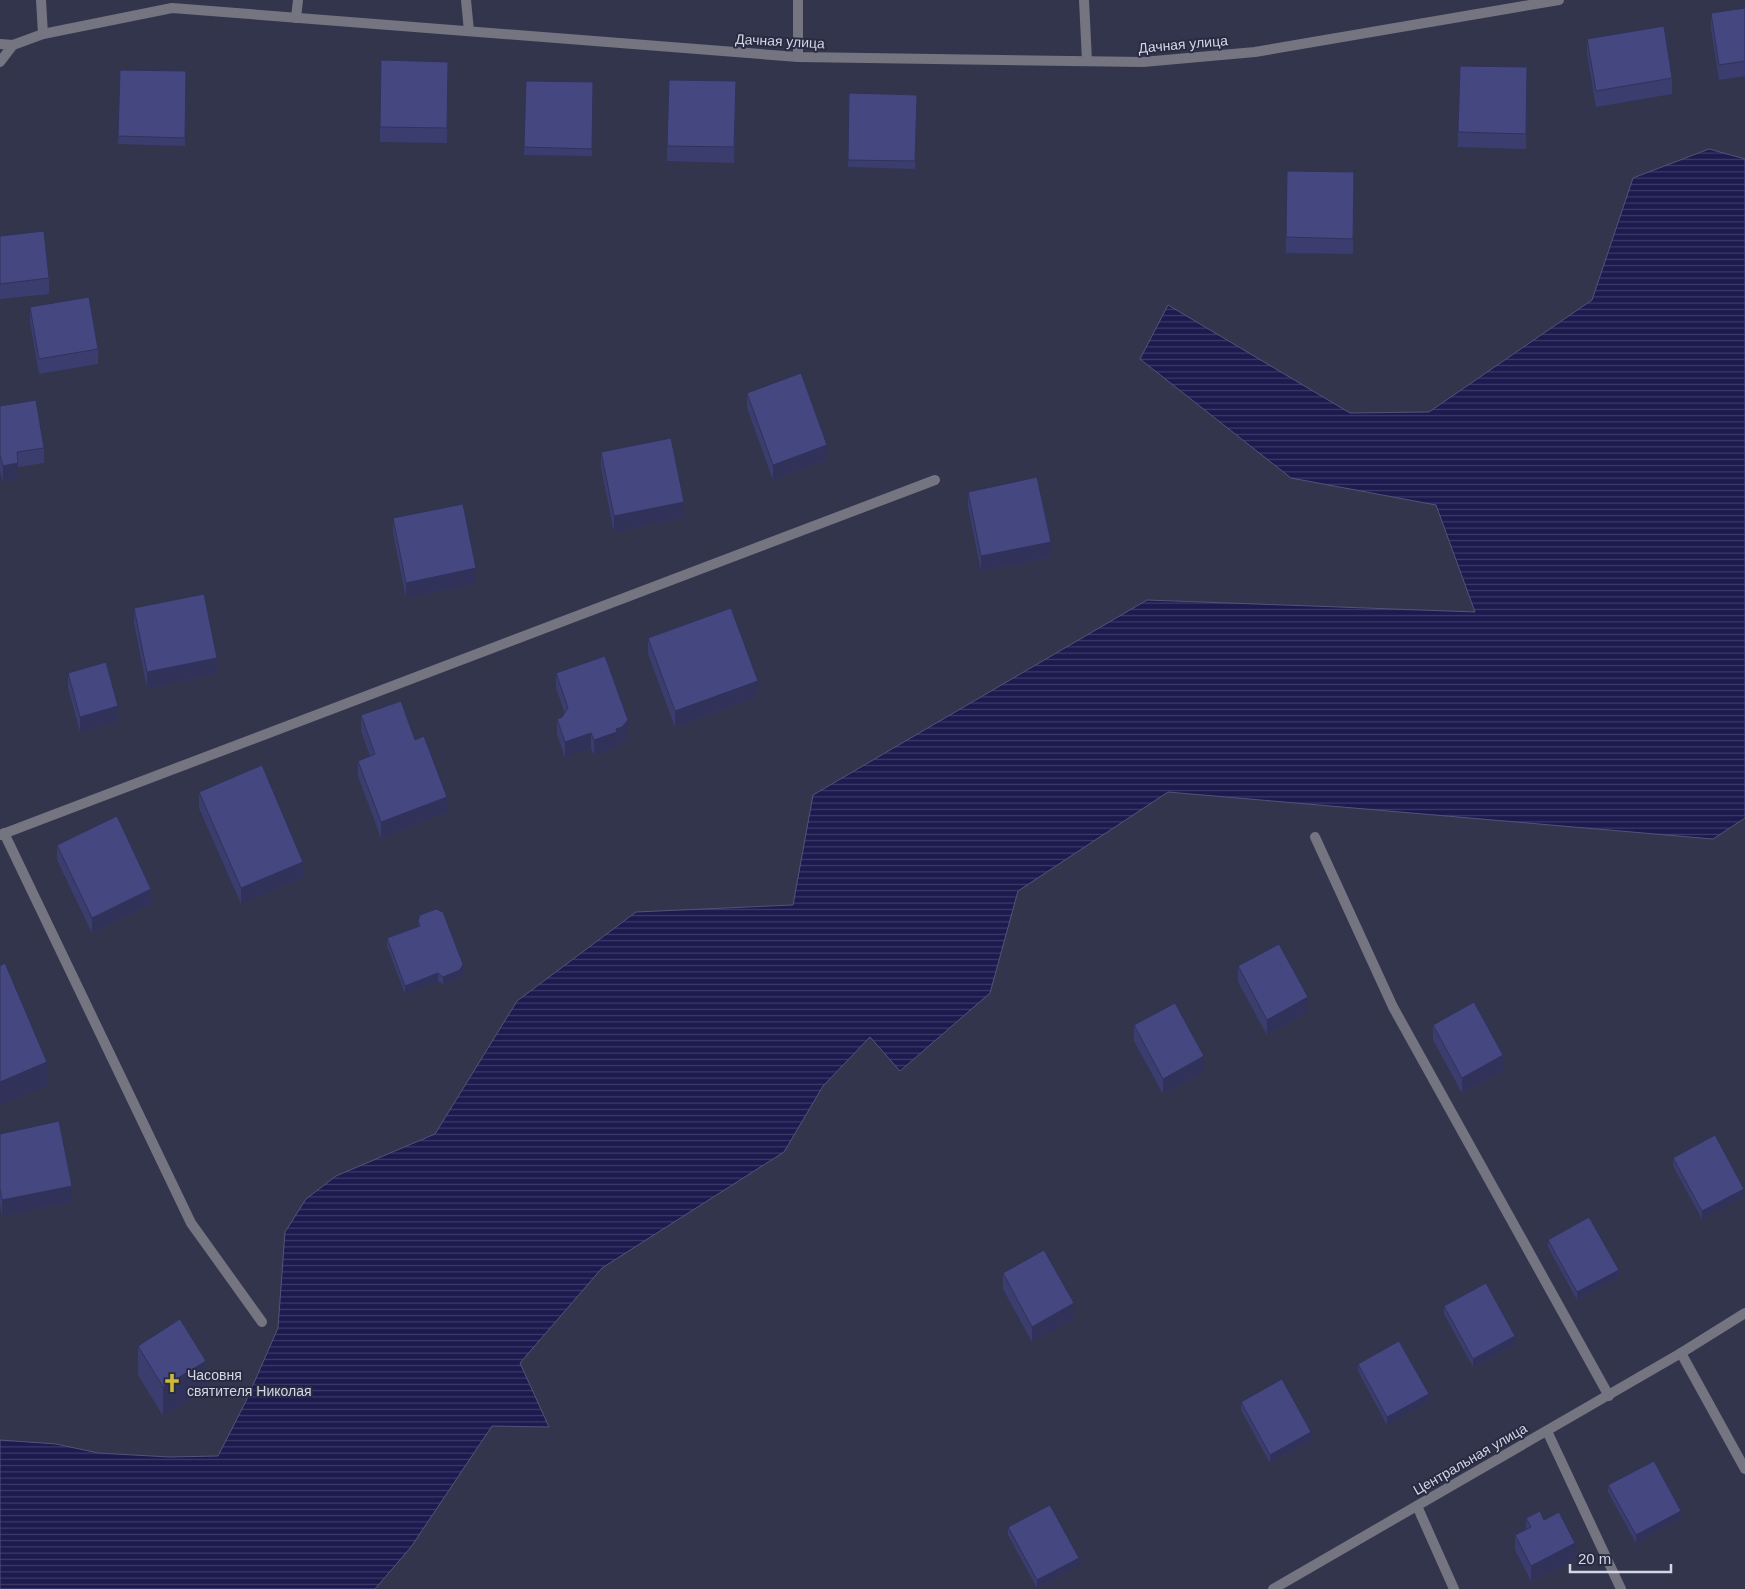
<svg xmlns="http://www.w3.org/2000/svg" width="1745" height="1589" font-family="Arial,sans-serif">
  <defs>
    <pattern id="water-rules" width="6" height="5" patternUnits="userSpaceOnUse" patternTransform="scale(1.25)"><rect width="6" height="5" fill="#1c1a4e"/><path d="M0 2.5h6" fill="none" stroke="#3c3b67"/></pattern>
  </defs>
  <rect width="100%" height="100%" fill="#33354d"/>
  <path fill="url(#water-rules)" stroke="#53527b" d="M1709,149L1745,159V818L1713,839L1168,792L1018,891L990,993L900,1071L870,1037L823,1086L784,1152L602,1268L520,1363L549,1427L492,1426L411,1547L375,1589H0V1440L56,1444L98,1453L169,1457L218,1456L246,1401L278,1328L285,1232L306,1199L336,1176L435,1134L517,1001L636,912L793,905L813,795L1147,600L1475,612L1436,505L1291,478L1140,359L1168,305L1350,413L1429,412L1592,300L1633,178Z"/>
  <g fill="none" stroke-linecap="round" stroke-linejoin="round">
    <path stroke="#747581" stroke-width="10" d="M41,0L43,34
      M466,0L469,31
      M1084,0L1087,61
      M296,18L298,0
      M798,57V0
      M4,833L191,1223L262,1322
      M1315,837L1393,1007L1609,1396
      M1681,1353L1745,1469
      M1547,1431L1621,1589
      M1417,1506L1454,1589"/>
    <path stroke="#747581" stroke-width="10" d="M0,44L13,45L43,34L172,8L798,57L1143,62L1255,52L1559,0
      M0,62L13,45
      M0,835L935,480
      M1273,1589L1681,1353L1745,1313"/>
  </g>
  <path fill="#3b3d6f" d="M1745,8V76L1719,80L1711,29V13Z
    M1587,39L1672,78V94L1596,107L1587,54Z
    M120,70L186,71L185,146L118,144Z
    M448,77L447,143L380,142V127Z
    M526,81L593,82L592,156L524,155Z
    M1527,82L1526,149L1458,147V132Z
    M849,93L917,95L915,169L848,167Z
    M736,96L734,163L667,161V146Z
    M1354,188L1353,254L1286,253V237Z
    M0,236L49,278V294L0,299Z
    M30,307L98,349V364L39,374L30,322Z
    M747,393L827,460L773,480L747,408Z
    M0,406L44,448V463L18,467V478L3,482L0,471Z
    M601,452L684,517L614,532L601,468Z
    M968,492L1051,557L981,571L968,507Z
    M393,518L476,583L406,598L393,533Z
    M134,608L217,673L147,688L134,623Z
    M648,638L758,696L675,727L648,654Z
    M68,673L118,721L80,732L68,688Z
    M556,673L628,735L622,742L617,744V747L594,755L591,748L565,758L557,734V719L562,717L565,714L556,688Z
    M361,715L415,740L447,812L381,838L358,776V761L370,756L361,731Z
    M199,792L303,877L241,904L199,808Z
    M57,845L151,904L92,933L57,860Z
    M418,921L463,972L460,978L443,984L438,981L405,994L387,946V938L418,927Z
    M1238,966L1308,1012L1267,1035L1238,982Z
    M1134,1025L1204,1071L1163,1094L1134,1041Z
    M1433,1025L1503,1070L1462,1093L1433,1040Z
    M0,1134L72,1201L2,1216L0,1204Z
    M1673,1158L1744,1196L1702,1219L1673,1166Z
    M1548,1240L1619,1277L1577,1300L1548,1247Z
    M1003,1273L1074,1319L1032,1342L1003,1289Z
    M1444,1306L1515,1344L1473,1367L1444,1314Z
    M138,1346L206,1390L163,1416L138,1375Z
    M1358,1364L1429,1401L1387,1425L1358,1371Z
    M1241,1402L1311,1440L1270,1463L1241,1410Z
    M1608,1485L1681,1518L1636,1543L1608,1492Z
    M1526,1518L1544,1520L1575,1559L1531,1581L1515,1550V1535L1526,1529Z
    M1008,1527L1079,1565L1037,1588L1008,1535Z"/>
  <path fill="#30325a" d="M827,445V460L773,480V465Z
    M18,463V478L3,482V466Z
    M684,502V517L614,532V516Z
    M1051,542V557L981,571V556Z
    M476,568V583L406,598V583Z
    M217,658V673L147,688V672Z
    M758,681V696L675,727V711Z
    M118,706V721L80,732V717Z
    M628,720V735L622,742L617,744V747L594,755V740L616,729Z
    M591,733V748L565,758V742Z
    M447,797V812L381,838V822Z
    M303,862V877L241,904V888Z
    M151,889V904L92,933V918Z
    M463,964V972L460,978L443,984V977Z
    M438,973V981L405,994V986Z
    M1308,997V1012L1267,1035V1020Z
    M1503,1055V1070L1462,1093V1078Z
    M1204,1056V1071L1163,1094V1079Z
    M47,1062V1085L0,1105V1082Z
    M72,1186V1201L2,1216V1200Z
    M1744,1189V1196L1702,1219V1211Z
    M1619,1270V1277L1577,1300V1292Z
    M1074,1303V1319L1032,1342V1327Z
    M1515,1336V1344L1473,1367V1359Z
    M206,1361V1390L163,1416V1387Z
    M1429,1394V1401L1387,1425V1417Z
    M1311,1432V1440L1270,1463V1455Z
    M1681,1511V1518L1636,1543V1535Z
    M1575,1543V1559L1531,1581V1566Z
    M1079,1558V1565L1037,1588V1580Z"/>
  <path fill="#454781" stroke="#30325a" d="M1745,8V61L1719,65L1711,13Z
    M1664,26L1672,78L1596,91L1587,39Z
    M381,60L448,62L447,128L380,127Z
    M1460,66L1527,67L1526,134L1458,132Z
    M120,70L186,71L185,138L118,136Z
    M669,80L736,81L734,147L667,146Z
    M526,81L593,82L592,149L524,147Z
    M849,93L917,95L915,161L848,160Z
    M1287,171L1354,172L1353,239L1286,237Z
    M44,231L49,278L0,284V236Z
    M89,297L98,349L39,359L30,307Z
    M801,373L827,445L773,465L747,393Z
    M36,400L44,448L17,452L18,463L3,466L0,455V406Z
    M671,438L684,502L614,516L601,452Z
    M1037,477L1051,542L981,556L968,492Z
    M463,504L476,568L406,583L393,518Z
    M204,594L217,658L147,672L134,608Z
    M731,608L758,681L675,711L648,638Z
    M605,656L628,720L622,727L616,729L617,732L594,740L591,733L565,742L557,719L562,717L568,708L556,673Z
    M106,662L118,706L80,717L68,673Z
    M401,701L415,740L424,736L447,797L381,822L358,761L375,754L361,715Z
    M262,765L303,862L241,888L199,792Z
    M117,816L151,889L92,918L57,845Z
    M436,909L443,912L463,964L460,970L443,977L438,973L405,986L387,938L420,926L418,921L420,915Z
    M1279,944L1308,997L1267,1020L1238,966Z
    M5,963L47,1062L0,1082V966Z
    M1474,1002L1503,1055L1462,1078L1433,1025Z
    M1175,1003L1204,1056L1163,1079L1134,1025Z
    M59,1121L72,1186L2,1200L0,1189V1134Z
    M1715,1135L1744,1189L1702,1211L1673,1158Z
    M1589,1217L1619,1270L1577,1292L1548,1240Z
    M1044,1250L1074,1303L1032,1327L1003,1273Z
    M1486,1283L1515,1336L1473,1359L1444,1306Z
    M180,1319L206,1361L163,1387L138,1346Z
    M1399,1341L1429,1394L1387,1417L1358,1364Z
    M1282,1379L1311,1432L1270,1455L1241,1402Z
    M1654,1461L1681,1511L1636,1535L1608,1485Z
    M1050,1505L1079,1558L1037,1580L1008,1527Z
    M1540,1511L1544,1520L1559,1512L1575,1543L1531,1566L1515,1535L1531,1527L1526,1518Z"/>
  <defs>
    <g id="church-bare" transform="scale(1.5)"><path d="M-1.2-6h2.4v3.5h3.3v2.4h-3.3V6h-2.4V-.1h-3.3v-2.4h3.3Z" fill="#ceb938" stroke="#292b42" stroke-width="2.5" paint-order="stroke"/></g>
  </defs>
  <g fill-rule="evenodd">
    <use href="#church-bare" x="172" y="1383"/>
  </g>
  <g text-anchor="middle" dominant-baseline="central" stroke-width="4" stroke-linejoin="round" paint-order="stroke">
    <g font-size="14" fill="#d4d6e5" stroke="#292b42">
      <text transform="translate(780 41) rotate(3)">Дачная улица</text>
      <text transform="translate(1183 44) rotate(-5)">Дачная улица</text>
      <text transform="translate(1470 1459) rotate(-30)">Центральная улица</text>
    </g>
    <g font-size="14" fill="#d4d6e5" stroke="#292b42" text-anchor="start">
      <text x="187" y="1375">Часовня<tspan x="187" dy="16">святителя Николая</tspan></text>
    </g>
  </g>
  <path d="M1570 1564v8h101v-8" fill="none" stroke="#d4d6e5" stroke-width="2.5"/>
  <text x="1578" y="1564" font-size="15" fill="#d4d6e5" stroke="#292b42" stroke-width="4" paint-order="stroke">20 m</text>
</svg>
